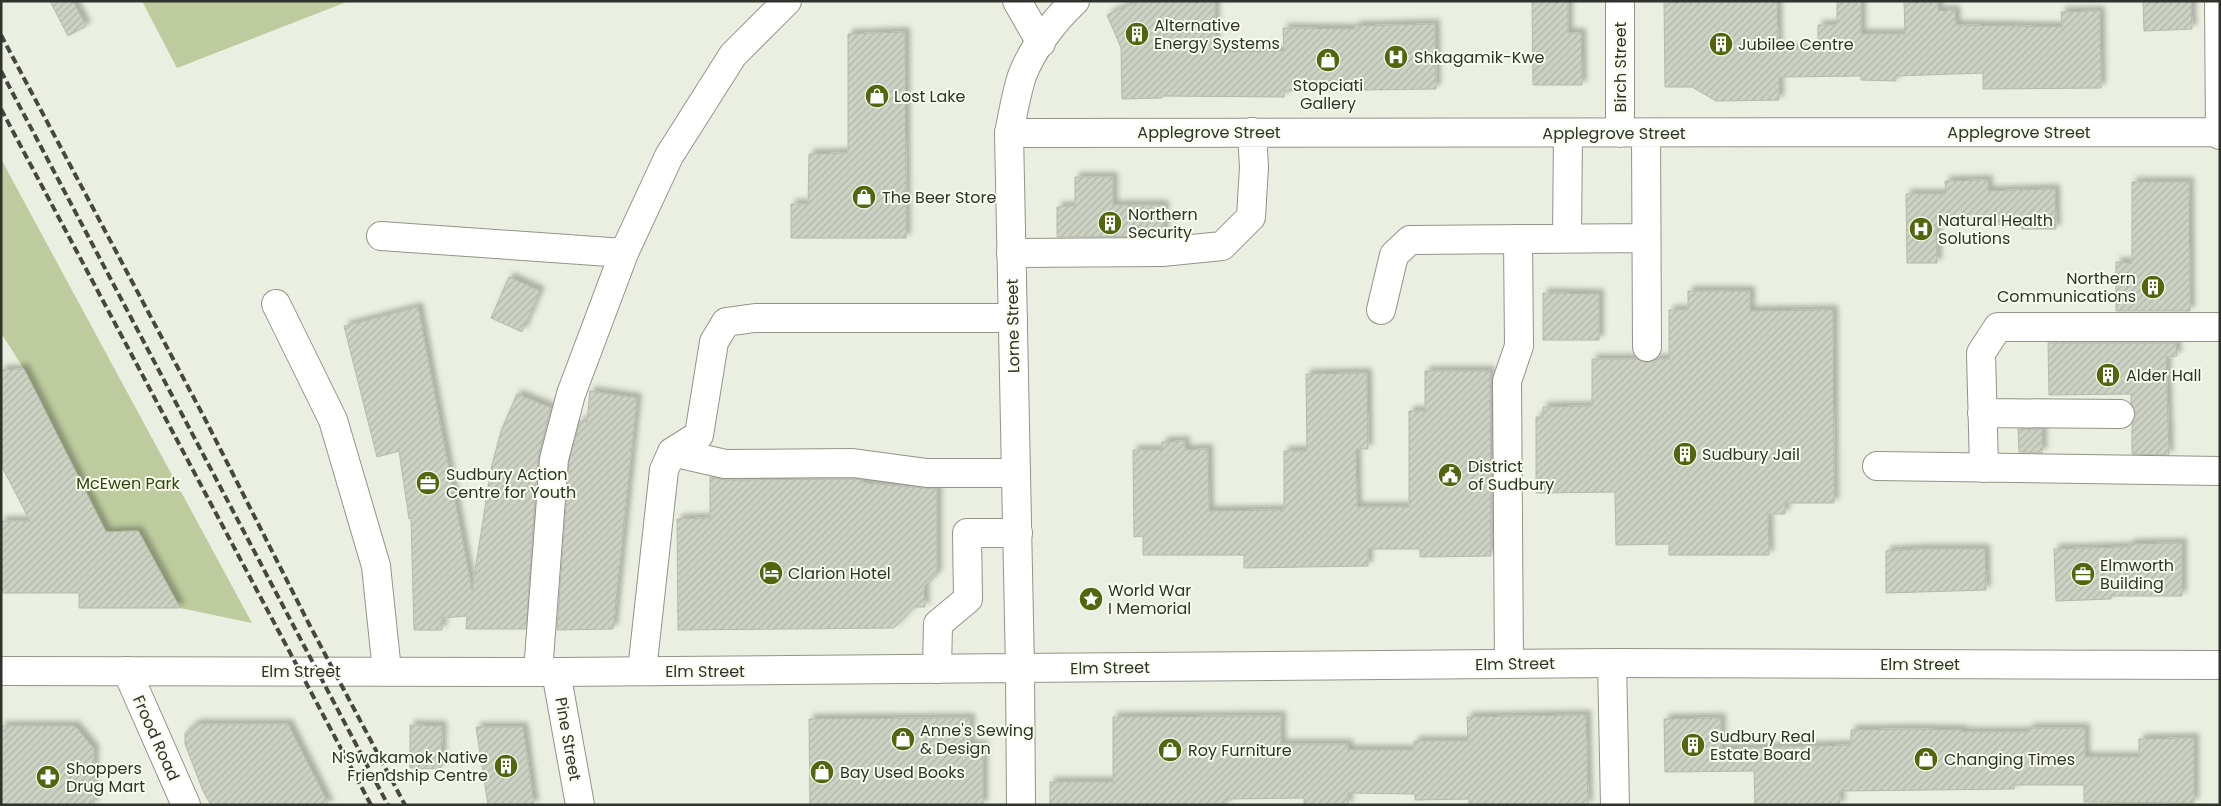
<svg xmlns="http://www.w3.org/2000/svg" width="2221" height="806" font-family="Poppins,sans-serif">
  <defs>
    <pattern id="building-hatch" width="6" height="6" patternUnits="userSpaceOnUse" patternTransform="scale(1.25)"><rect width="6" height="6" fill="#cdd2c4"/><path d="M-1 1l2-2M0 6l6-6M5 7l2-2" fill="none" stroke="#b0b5a9"/></pattern>
    <filter id="shadow"><feDropShadow dx="4.5" dy="-4.5" stdDeviation="2.5" flood-color="#0004"/></filter>
  </defs>
  <rect width="100%" height="100%" fill="#eaefe1"/>
  <path fill="#bdcb9e" d="M142,1H349L177,68Z
    M1,159L252,623L180,608L139,531L106,532L24,369L1,333Z"/>
  <path fill="url(#building-hatch)" stroke="#b6baac" filter="url(#shadow)" d="M50,1H73L86,26L68,36Z
    M1138,1H1215V52L1284,51L1283,28L1355,29V26L1435,24L1436,89L1284,91V97L1162,96V98L1122,99L1121,48L1107,15Z
    M1532,1H1568V33H1581L1582,85H1533Z
    M1664,1H1777L1778,49H1818V25H1837V1H1861V34H1905L1904,1H1938V11L1955,10L1956,25L2062,27L2061,12L2100,11L2101,88L1983,89V73L1896,76V81L1861,80V76L1779,77V100L1716,101L1692,87H1665Z
    M2143,1H2191L2192,29L2144,31Z
    M905,32L906,238H791V204H808L809,154L848,153V34Z
    M1075,177H1113V205H1164V236L1057,237V207L1075,206Z
    M1988,180V191L2055,189L2056,229H2022L2021,224L1936,225L1937,263H1907L1906,194H1946L1945,181Z
    M2132,182H2189L2190,311H2116V262L2132,263Z
    M509,277L540,291L522,332L491,318Z
    M1688,291H1750V311L1833,310L1834,503H1785V514H1768L1769,555H1669V544L1616,545L1615,492L1536,493V417H1543V407L1592,406V359H1637L1648,363L1657,359H1669V310H1688Z
    M1543,293L1599,294V340H1543Z
    M418,307L472,590L491,469L501,431L517,394L551,408L538,458L526,629H466L467,616L442,618V630H414L411,518L409,519L399,451L377,457L344,326Z
    M2048,343H2176L2177,356L2166,357L2169,455L2132,454V424L2136,414L2131,404V394L2049,395Z
    M24,369L106,532L138,531L180,608H79V593H1V521H30L1,465V370Z
    M1425,371H1490L1491,556L1420,557V549H1368V566L1244,568V555H1143V536L1134,537L1133,450H1162V442L1185,441V450L1208,449L1209,511L1284,510V451H1307L1306,374L1367,373L1368,449H1356L1357,507H1409V411H1425Z
    M590,391L637,398L613,629L557,630L569,462L580,420L587,422Z
    M2018,429H2042V453L2019,452Z
    M710,477L725,480L852,479L863,480V483L937,489V574L924,587L925,607H914L894,628L678,630L677,519L710,518Z
    M2182,543V596H2111V599L2056,601L2054,549L2129,547V544Z
    M1921,549H1985L1986,590L1886,593V551Z
    M1586,715L1588,805H1469V799L1415,800V794L1348,793V805H1304V798L1227,799V805H1050V782H1113V717L1281,716V744H1348V750H1414V741H1468L1467,717Z
    M970,718V745H983V805H810L809,719Z
    M1721,718V749L1851,745V730L1908,729L1962,730V732H2029V728H2085V757H2139V739L2194,738V803L2084,802V785H2014V789L1840,791V805H1755L1754,771L1665,772L1664,719Z
    M196,724H288L329,805H211L203,791L185,744V733Z
    M410,725L442,726L441,769L410,768Z
    M1,726H75L94,749V805H1Z
    M476,727H523L534,805H488Z"/>
  <g fill="none" stroke-linecap="round" stroke-linejoin="round">
    <g stroke="#919588" stroke-width="30">
      <path id="minor" d="M1017,1L1041,43
        M1620,1V133
        M2219,1L2220,135
        M1009,133L2220,132
        M1646,133L1647,347
        M381,236L624,253L669,156L733,55L787,1
        M1567,238L1568,133
        M1011,253L1162,252L1222,246L1251,217L1254,167L1252,132
        M276,304L333,420L376,566L387,671
        M1381,310L1394,255L1410,240L1646,238
        M1982,413L2120,414
        M672,452L725,464L853,463L927,473H1016
        M1877,466L2220,471
        M1984,468L1981,353L1998,327H2220
        M1612,663L1615,805
        M1509,664L1507,381L1519,346L1518,239
        M937,669L938,624L968,599L967,533H1018
        M1020,669L1021,805
        M127,671L186,805
        M642,671L664,470L672,452L699,435L714,342L726,322L755,318H1013
        M538,672L554,459L571,394L624,253
        M556,672L580,805"/>
    </g>
    <g stroke="#919588" stroke-width="30">
      <path id="major" d="M1020,669L1009,133C1013,114 1016,94 1022,76C1031,51 1055,19 1075,1
        M1,671L556,672L1612,663L2220,665"/>
    </g>
    <use href="#minor" stroke="#fff" stroke-width="28"/>
    <use href="#major" stroke="#fff" stroke-width="28"/>
    <path stroke="#454740" stroke-width="4" stroke-dasharray="8 4" stroke-linecap="butt" d="M1,35L204,417L309,624L405,805
      M1,71L388,805
      M1,109L371,805"/>
  </g>
  <defs>
    <g id="building-disc" transform="scale(1.25)"><circle r="9.5" fill="#52650f" stroke="#f8fdee"/><path d="M-4-6H4V6H1V3H-1V6H-4ZM-2.5-4.3h1.7v1.8h-1.7ZM.8-4.3h1.7v1.8H.8ZM-2.5-1h1.7V.8h-1.7ZM.8-1h1.7V.8H.8Z" fill="#fff"/></g>
    <g id="hospital-disc" transform="scale(1.25)"><circle r="9.5" fill="#52650f" stroke="#f8fdee"/><path d="M-5-5h3v3.5h4V-5h3V5h-3V1.5h-4V5h-3Z" fill="#fff"/></g>
    <g id="shop-disc" transform="scale(1.25)"><circle r="9.5" fill="#52650f" stroke="#f8fdee"/><path d="M-5-2.5h2.3a2.7 3.5 0 0 1 5.4 0H5L5.5 6h-11ZM-1.5-2.5h3a1.5 2.3 0 0 0-3 0Z" fill="#fff"/></g>
    <g id="civic-disc" transform="scale(1.25)"><circle r="9.5" fill="#52650f" stroke="#f8fdee"/><path d="M-.6-6.5H3V-4.5H.6V-3L4-1V1h2V6H-6V1h2V-1L-.6-3ZM-1.2 2.5V6h2.4V2.5Z" fill="#fff"/></g>
    <g id="office-disc" transform="scale(1.25)"><circle r="9.5" fill="#52650f" stroke="#f8fdee"/><path d="M-6-3h4V-5.5h4V-3h4V5H-6ZM-1-4.5V-3h2v-1.5ZM-6 0V1H6V0Z" fill="#fff"/></g>
    <g id="hotel-disc" transform="scale(1.25)"><circle r="9.5" fill="#52650f" stroke="#f8fdee"/><path d="M-6-4.5h1.5V1H6V5H4.5V3h-9V5H-6ZM-4 0a1.8 1.8 0 1 1 3.6 0ZM.5 0V-2.5h3Q6-2.5 6 0Z" fill="#fff"/></g>
    <g id="sight-disc" transform="scale(1.25)"><circle r="9.5" fill="#52650f" stroke="#f8fdee"/><path d="M0-6L1.8-2.2L6-1.7L2.9 1.2L3.7 5.4L0 3.3L-3.7 5.4L-2.9 1.2L-6-1.7L-1.8-2.2Z" fill="#fff"/></g>
    <g id="pharmacy-disc" transform="scale(1.25)"><circle r="9.5" fill="#52650f" stroke="#f8fdee"/><path d="M-2-6h4v4h4v4h-4v4h-4v-4h-4v-4h4Z" fill="#fff"/></g>
  </defs>
  <g fill-rule="evenodd">
    <use href="#building-disc" x="1137" y="34"/>
    <use href="#building-disc" x="1721" y="44"/>
    <use href="#hospital-disc" x="1396" y="57"/>
    <use href="#shop-disc" x="1328" y="60"/>
    <use href="#shop-disc" x="877" y="96"/>
    <use href="#shop-disc" x="864" y="197"/>
    <use href="#building-disc" x="1110" y="223"/>
    <use href="#hospital-disc" x="1921" y="229"/>
    <use href="#building-disc" x="2153" y="287"/>
    <use href="#building-disc" x="2108" y="375"/>
    <use href="#building-disc" x="1685" y="454"/>
    <use href="#civic-disc" x="1450" y="475"/>
    <use href="#office-disc" x="428" y="483"/>
    <use href="#hotel-disc" x="771" y="573"/>
    <use href="#office-disc" x="2083" y="574"/>
    <use href="#sight-disc" x="1091" y="599"/>
    <use href="#shop-disc" x="903" y="739"/>
    <use href="#building-disc" x="1693" y="745"/>
    <use href="#shop-disc" x="1170" y="750"/>
    <use href="#shop-disc" x="1926" y="759"/>
    <use href="#building-disc" x="506" y="766"/>
    <use href="#shop-disc" x="822" y="772"/>
    <use href="#pharmacy-disc" x="48" y="777"/>
  </g>
  <g text-anchor="middle" dominant-baseline="central" stroke-width="4" stroke-linejoin="round" paint-order="stroke">
    <g font-size="16" fill="#30322c" stroke="#f8fdee" text-anchor="start">
      <text x="1154" y="25">Alternative<tspan x="1154" dy="18">Energy Systems</tspan></text>
      <text x="1738" y="44">Jubilee Centre</text>
      <text x="1414" y="57">Shkagamik-Kwe</text>
      <text x="1328" y="85" text-anchor="middle">Stopciati<tspan x="1328" dy="18">Gallery</tspan></text>
      <text x="894" y="96">Lost Lake</text>
      <text x="882" y="197">The Beer Store</text>
      <text x="1128" y="214">Northern<tspan x="1128" dy="18">Security</tspan></text>
      <text x="1938" y="220">Natural Health<tspan x="1938" dy="18">Solutions</tspan></text>
      <text x="2136" y="278" text-anchor="end">Northern<tspan x="2136" dy="18">Communications</tspan></text>
      <text x="2126" y="375">Alder Hall</text>
      <text x="1702" y="454">Sudbury Jail</text>
      <text x="1468" y="466">District<tspan x="1468" dy="18">of Sudbury</tspan></text>
      <text x="446" y="474">Sudbury Action<tspan x="446" dy="18">Centre for Youth</tspan></text>
      <text x="2100" y="565">Elmworth<tspan x="2100" dy="18">Building</tspan></text>
      <text x="788" y="573">Clarion Hotel</text>
      <text x="1108" y="590">World War<tspan x="1108" dy="18">I Memorial</tspan></text>
      <text x="920" y="730">Anne's Sewing<tspan x="920" dy="18">&amp; Design</tspan></text>
      <text x="1710" y="736">Sudbury Real<tspan x="1710" dy="18">Estate Board</tspan></text>
      <text x="1188" y="750">Roy Furniture</text>
      <text x="488" y="757" text-anchor="end">N'Swakamok Native<tspan x="488" dy="18">Friendship Centre</tspan></text>
      <text x="1944" y="759">Changing Times</text>
      <text x="66" y="768">Shoppers<tspan x="66" dy="18">Drug Mart</tspan></text>
      <text x="840" y="772">Bay Used Books</text>
    </g>
    <g font-size="16" fill="#30322c" stroke="#f8fdee">
      <text transform="translate(1620 67) rotate(-90)">Birch Street</text>
      <text x="1209" y="132">Applegrove Street</text>
      <text x="2019" y="132">Applegrove Street</text>
      <text x="1614" y="133">Applegrove Street</text>
      <text transform="translate(1013 326) rotate(-91)">Lorne Street</text>
      <text transform="translate(1515 664) rotate(-1)">Elm Street</text>
      <text x="1920" y="664">Elm Street</text>
      <text transform="translate(1110 668) rotate(-1)">Elm Street</text>
      <text x="301" y="671">Elm Street</text>
      <text x="705" y="671">Elm Street</text>
      <text transform="translate(156 738) rotate(66)">Frood Road</text>
      <text transform="translate(568 739) rotate(80)">Pine Street</text>
    </g>
    <g font-size="16" fill="#344109" stroke="#f8fdee">
      <text x="128" y="483">McEwen Park</text>
    </g>
  </g>
  <rect width="2221" height="806" fill="none" stroke="#30322c" stroke-width="5"/>
</svg>
